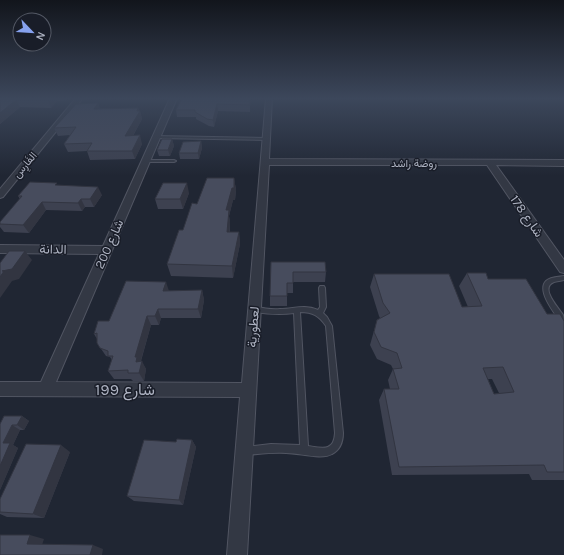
<svg xmlns="http://www.w3.org/2000/svg" width="564" height="555" font-family="Karla,Vazirmatn,sans-serif">
  <rect width="100%" height="100%" fill="#202633"/>
  <g fill="none" stroke-linecap="round" stroke-linejoin="round">
    <g stroke="#515562" stroke-width="2">
      <path id="lane" d="M155,136L267,138L269,139L267,140L156,138L154,137Z
        M144,160H174L176,161L174,162H146L144,161Z
        M564,276V280C561,281 557,281 554,282C539,288 559,308 563,315C564,318 564,321 564,325L562,324C556,315 536,291 546,281C550,277 558,277 564,276Z
        M320,286H324L325,288L326,307L323,313L327,317L332,326L343,433C343,441 340,450 332,454C322,460 299,453 286,453C273,452 259,454 246,455L243,454L242,451L243,448L246,447L271,444L300,445L294,313C280,315 268,314 254,312L252,311L251,309L252,307L254,306C262,308 271,310 280,309C294,309 304,304 318,310L320,307L319,288ZM300,312C313,312 319,316 326,326L335,433C334,452 322,448 308,446Z"/>
    </g>
    <g stroke="#515562" stroke-width="2">
      <path id="street" d="M76,98H83L3,197L0,198V189Z
        M170,98H177L56,382L242,383L266,98H272L269,159L564,160V166L496,165L564,260V273L560,272L487,165H269L247,555H227L240,397L0,396V382H41L99,254L0,253V245L103,246Z"/>
    </g>
    <use href="#lane" fill="#333844" fill-rule="evenodd"/>
    <use href="#street" fill="#333844" fill-rule="evenodd"/>
  </g>
  <path fill="#3d4150" fill-rule="evenodd" d="M0,98H68L65,101H57L51,108L20,107L0,124Z
    M250,99V112L218,111L214,127L209,126L196,119V117H177L176,110Z
    M98,103L100,109L138,108L139,111H140L142,119L133,136L142,144L135,159L90,160L87,151L68,152L64,144L70,135L58,136L54,128Z
    M172,139L174,146L170,156H159L157,150Z
    M201,141L202,148L199,159H180L179,153Z
    M234,178L236,190L235,200H233L229,216L230,222V232H239L240,244L233,278L171,276L167,264L183,230L197,204Z
    M58,186L102,195L94,207H85L82,211L46,210L29,233L4,232L0,227V222L20,199L18,196Z
    M189,193L183,209H158L155,199Z
    M271,262L326,272L325,282H293V293H287V306H270V296Z
    M467,273L488,279L547,314L564,321V480H532L529,474L392,475L379,400L384,389H390L388,380L393,369L391,365L377,359L370,345L377,320L380,318L379,316L370,287L374,274L462,307H468L459,286ZM488,379H492L499,393L494,394Z
    M202,290L204,300L201,318H161L159,325H151L141,361L146,369L144,381H133L131,379H114L108,371L112,360L110,357L106,356L97,343V339L94,334L109,321L169,291Z
    M22,416L29,421L24,430H20L13,445L18,448L0,490V424Z
    M192,440L196,447L183,505L134,501L127,496Z
    M70,452L44,518L7,517L0,514V499Z"/>
  <path fill="#323541" d="M50,98H55L57,101L51,108L48,100Z
    M63,98H68L65,101Z
    M16,100L20,107L0,124V113Z
    M98,103L100,111L94,109Z
    M217,104L218,111L214,127L213,120Z
    M138,108L140,112V111L142,119L128,144L125,136Z
    M140,135L142,144L135,159L132,151Z
    M172,139L174,146L170,156L168,150Z
    M201,141L202,148L199,159L198,153Z
    M234,178L236,190L235,200H233L229,216L230,222L229,244L227,232L226,210Z
    M187,183L189,193L183,209L180,199Z
    M98,187L102,195L94,207L90,199Z
    M81,199L85,207L82,211L78,203Z
    M42,202L46,210L29,233L23,225Z
    M239,232L240,244L233,278L232,266Z
    M25,251L32,260L19,279L12,281L0,298V277L2,271Z
    M166,282L169,291H163Z
    M202,290L204,300L201,318L198,309Z
    M158,309L161,318L159,325L155,316Z
    M147,316L151,325L140,363L142,361L146,369L144,381L139,373L135,357Z
    M22,416L29,421L24,430L17,425Z
    M12,425L20,430L13,445L18,448L0,490V466L3,443Z
    M192,440L196,447L183,505L179,500Z
    M61,445L70,452L44,518L33,514Z
    M30,535L44,539L41,548L27,544Z
    M93,545L103,549L102,555H90Z"/>
  <path fill="#474c5d" stroke="#323541" fill-rule="evenodd" d="M0,98H50L48,100H16L0,113Z
    M182,98H247L250,99V105L217,104L213,120L207,119L195,112V110H176Z
    M98,103L94,109L138,108L137,111H140L125,136L140,135L132,151H87L92,143L64,144L76,127L54,128L76,104Z
    M162,139H172L168,150H157Z
    M201,141L198,153H179L183,142Z
    M207,178H234V188H232L226,210H229L227,232H239L232,266L167,264L179,230H183L192,203L197,204Z
    M30,182L57,183L55,185L98,187L90,199H81L78,203L42,202L23,225L0,224V222L22,196H18Z
    M163,183H187L180,199H155Z
    M9,251H25L12,269L2,271H4L0,277V263Z
    M271,262H325L326,272H293V283H287V296H270Z
    M467,273H486L488,279H526L547,314H560L564,321V472H547L544,465L399,467L384,389H399L393,369L402,368L397,353L381,347L374,332L377,320L390,313L383,303L374,274H449L462,307L482,306ZM503,367L514,392L494,394L483,368Z
    M126,281L166,282L163,291L202,290L198,309H158L155,316H147L135,357H137L136,362L142,361L139,373H128V370L108,371L113,356H108V351L100,348L97,343V333L94,334L98,321H109Z
    M4,416H22L17,425H12L3,443H10L0,466V424Z
    M177,439L192,440L179,500L127,496L144,440L176,442Z
    M26,444L61,445L33,514L0,512V499Z
    M0,535H30L27,544L93,545L90,555H0Z"/>
  <linearGradient id="sky" x2="0" y2="1"><stop stop-color="#12151c"/><stop offset="0.56" stop-color="#3c475b"/><stop offset="1" stop-color="#3c475b" stop-opacity="0"/></linearGradient>
  <rect width="564" height="176" fill="url(#sky)"/>
  <g text-anchor="middle" dominant-baseline="central" stroke-width="3" stroke-linejoin="round" paint-order="stroke">
    <g font-size="11" fill="#adb2c1" stroke="#191d28">
      <text x="414" y="163">روضة راشد</text>
      <text transform="translate(25 165) rotate(-50)">الفَارِس</text>
    </g>
    <g font-size="13" fill="#adb2c1" stroke="#191d28">
      <text transform="translate(527 216) rotate(55)">شارع 178</text>
      <text transform="translate(109 244) rotate(-66)">شارع 200</text>
      <text transform="translate(53 249) rotate(1)">الدانة</text>
      <text transform="translate(253 327) rotate(-86)">لعطورية</text>
    </g>
    <g font-size="16" fill="#adb2c1" stroke="#191d28">
      <text x="125" y="389">شارع 199</text>
    </g>
  </g>
  <g transform="translate(32 32) rotate(115)"><circle r="19" fill="#191d28" stroke="#545965"/>
  <path d="M0-3L7 15L0 10L-7 15Z" fill="#86a1ee"/>
  <text y="-6" font-size="11" font-weight="bold" text-anchor="middle" fill="#adb2c1">N</text>
  </g>
</svg>
